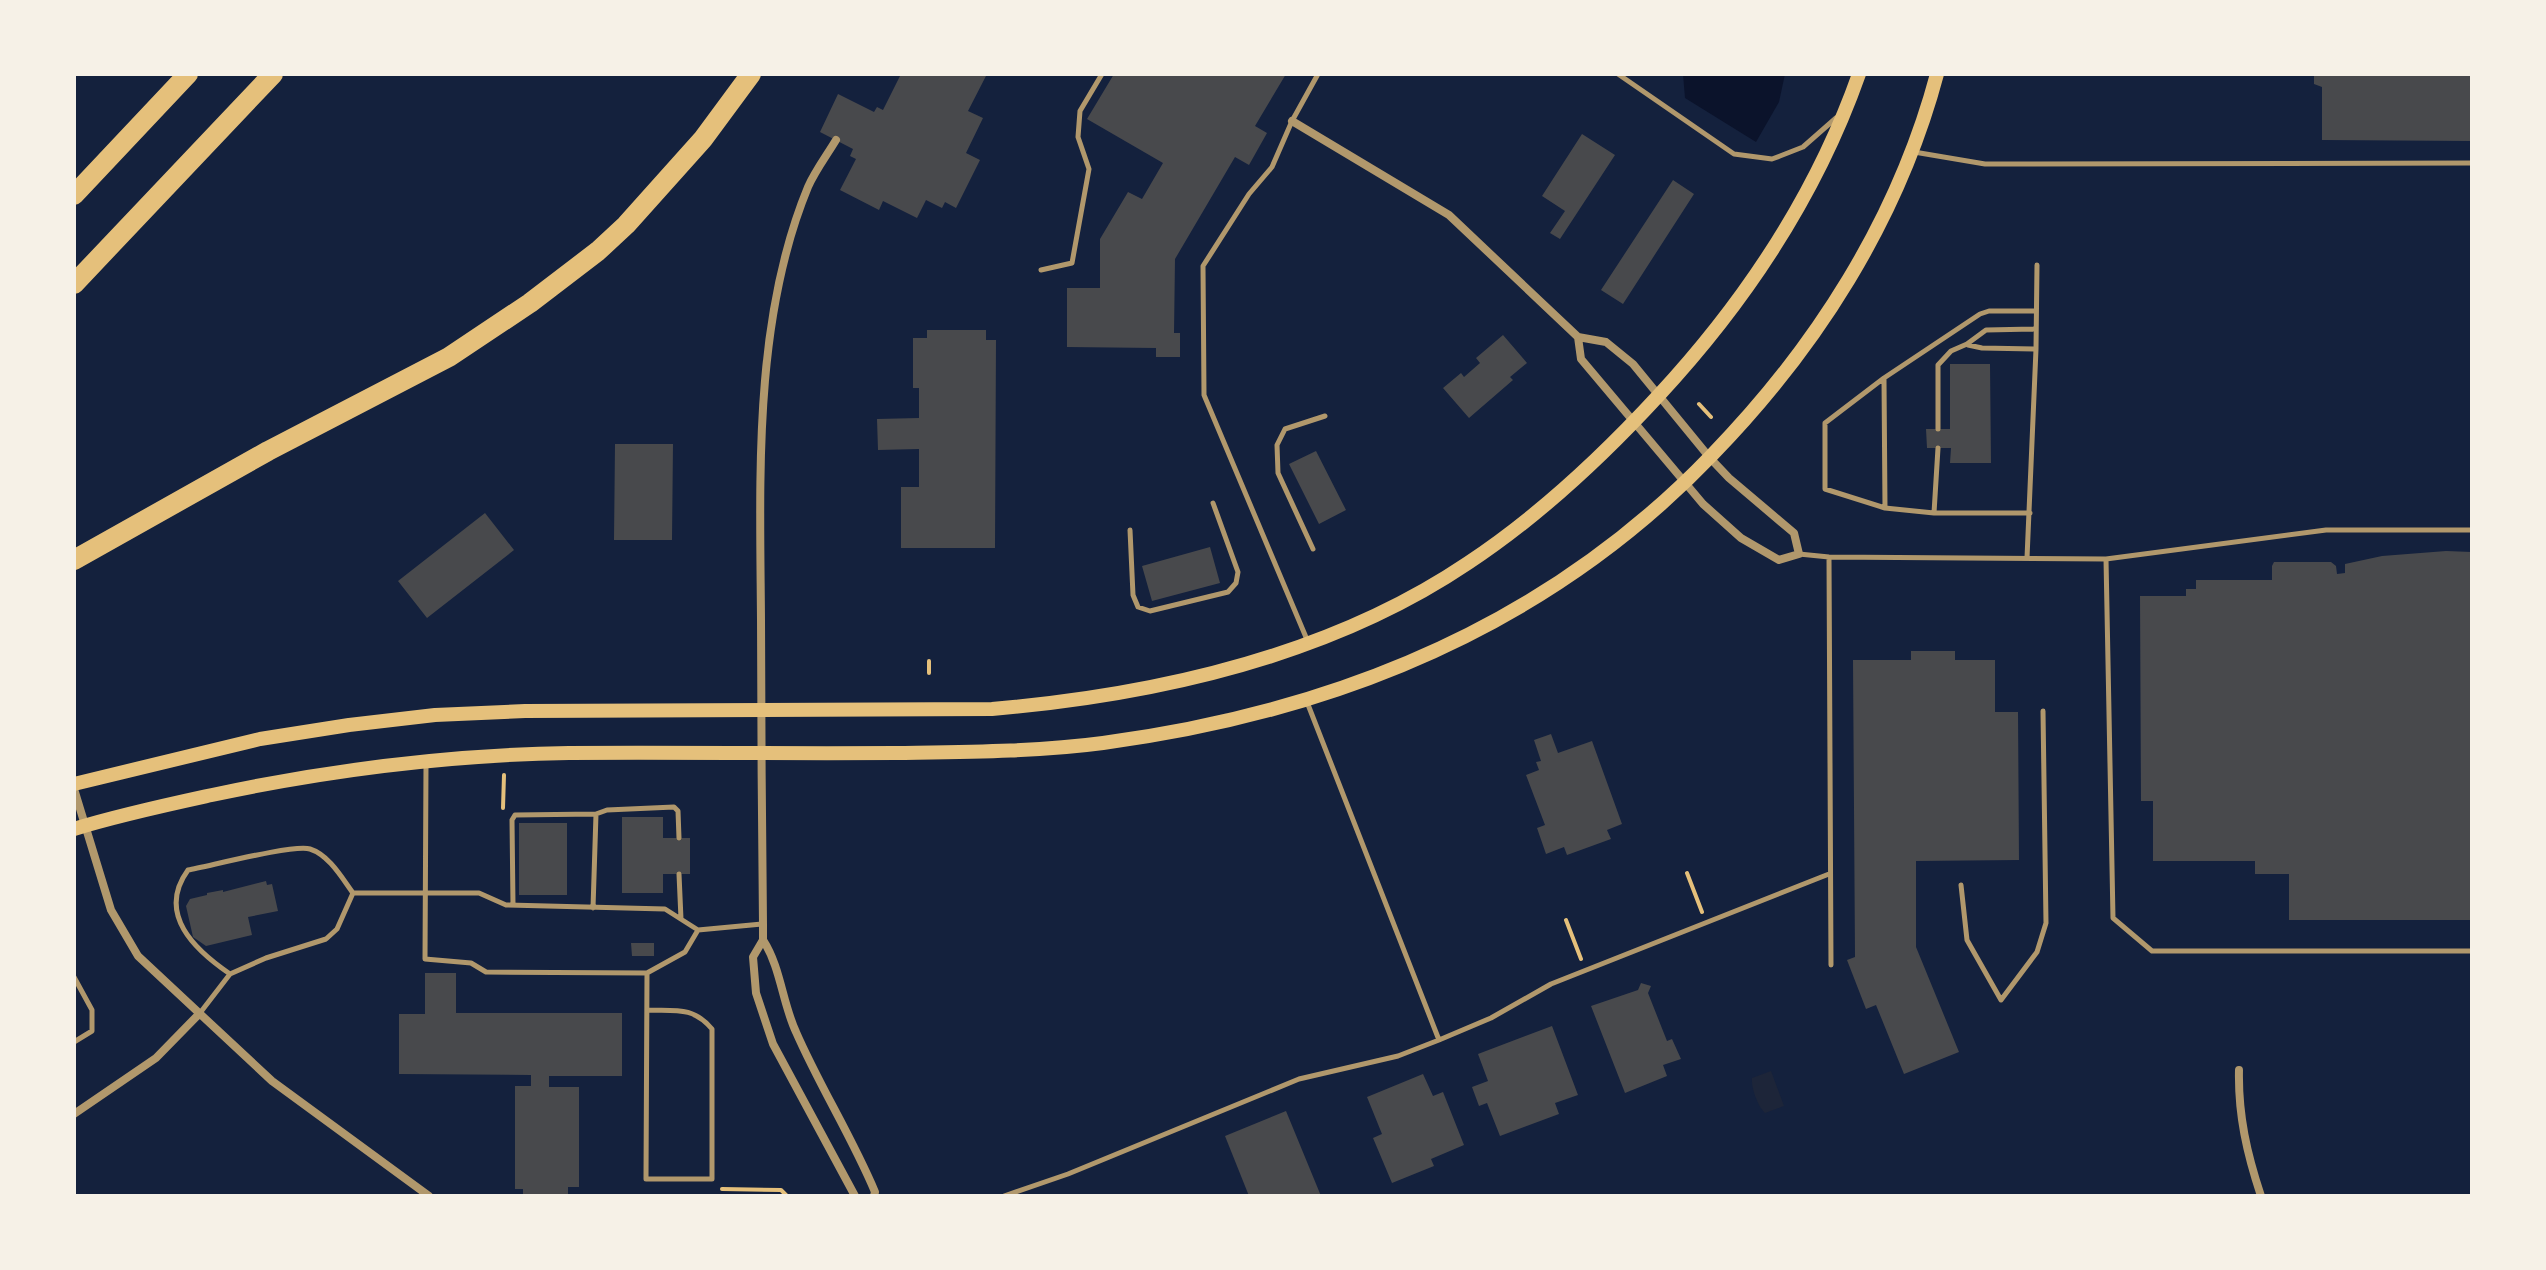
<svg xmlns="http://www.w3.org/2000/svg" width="2546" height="1270" font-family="Overpass,sans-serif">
  <rect width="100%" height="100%" fill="#14213d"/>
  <path fill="#1d2539" d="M1771,1071L1784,1106L1765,1113C1758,1107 1751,1088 1752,1078Z"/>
  <path fill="#0b132b" d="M1683,74H1785L1779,102L1756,142L1685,98Z"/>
  <path fill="#48494c" d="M901,74H987L968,111L983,118L966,153L980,160L956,208L945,202L942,208L926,200L917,218L883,201L879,210L840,190L856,159L850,156L853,149L820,132L838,94L874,112L877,107L883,110Z
    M1114,74H1286L1255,126L1267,133L1249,165L1235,157L1175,259L1174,333H1180V357H1156V348L1067,347V288H1100V239L1128,192L1142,199L1163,163L1087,119Z
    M2314,74H2472V141L2322,140V87L2314,84Z
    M1582,134L1615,155L1560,239L1550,233L1565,211L1542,196Z
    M1673,180L1694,194L1623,304L1601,290Z
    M927,330H986V340H996L995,548H901V487H919V449L878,450L877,419L919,418V388H913V338H927Z
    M1503,335L1527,363L1510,377L1513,380L1469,418L1443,388L1461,373L1464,377L1480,363L1476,358Z
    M1950,364H1990L1991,463H1950L1951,448H1927L1926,429H1950Z
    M615,444H673L672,540H614Z
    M1316,451L1346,510L1319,524L1289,464Z
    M485,513L514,550L427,618L398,581Z
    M1210,547L1220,583L1152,601L1142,566Z
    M2446,551L2472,552V920H2289V874H2255V861H2153V801H2141L2140,596H2186V589H2196V580H2272V566L2274,562H2331L2336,566L2337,574L2345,573V564L2382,556Z
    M1911,651H1955V660H1995V712H2018L2019,860L1916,861V947L1959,1052L1904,1074L1876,1005L1866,1009L1847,960L1855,957L1853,660H1911Z
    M1551,734L1558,753L1592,741L1622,824L1607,830L1611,839L1567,855L1564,847L1546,854L1537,828L1545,825L1526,775L1539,770L1536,762L1541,761L1534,740Z
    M622,817H663V838H690V874H663V893H622Z
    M519,823H567V895H519Z
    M266,881L267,885L272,884L278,911L248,917L252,935L206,946L193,937L186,906L190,899L207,895V893L223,890V892Z
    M631,943H654V956H632Z
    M425,973H456V1013H622V1076H549V1087H579V1187H568V1195H523V1189H515V1086H531V1075L399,1074V1014H425Z
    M1641,983L1651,986L1648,993L1667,1041L1672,1039L1681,1059L1663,1065L1667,1076L1625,1093L1591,1006L1638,990Z
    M1552,1026L1578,1095L1555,1103L1559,1114L1500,1136L1487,1103L1479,1106L1472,1087L1488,1081L1478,1054Z
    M1423,1074L1433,1096L1443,1092L1464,1145L1431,1159L1434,1166L1392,1183L1373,1138L1382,1134L1367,1097Z
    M1286,1111L1321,1196H1249L1225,1136Z"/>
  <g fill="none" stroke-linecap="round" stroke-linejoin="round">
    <path stroke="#e5c07b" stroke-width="4" d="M1699,404L1711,417
      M929,673V661
      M503,808L504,775
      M1687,873L1702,912
      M1566,920L1581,959
      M722,1189L781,1190L787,1196"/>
    <path stroke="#b1986c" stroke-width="5" d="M1618,74L1734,154L1772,159L1780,156L1803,147L1836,118
      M1914,152L1985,164L2472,163
      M1041,270L1072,263L1089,169L1078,137L1080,111L1102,74
      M1968,345L1982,348L2036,349
      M1884,379L1885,508
      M1938,429V365L1951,351L1967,344L1986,330L2036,329
      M1934,513L1938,448
      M2030,513H1934L1885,508L1825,489V423L1884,378L1980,314L1989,311H2036
      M1130,530L1133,595L1138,607L1150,611L1228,592L1236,583L1238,572L1213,503
      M1313,549L1278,473L1277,445L1285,429L1325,416
      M1799,554L1829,557L2106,559L2326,530H2472
      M1829,557L1831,965
      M2027,558L2036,349L2037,265
      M2106,559L2113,918L2152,951H2472
      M1308,642L1204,395L1203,266L1249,194L1272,167L1292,121L1318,74
      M1307,702L1439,1040
      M426,765L425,959L471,963L486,972L647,973L685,952L698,930
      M596,814L607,810L674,807L678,811L679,838
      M679,874L681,919
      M1961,885L1967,940L2001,1000L2037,952L2046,923L2043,711
      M353,893H479L506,905L665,909L698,930L762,924
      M513,905L512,820L515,815L596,814L593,908
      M230,974C195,950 156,914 188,870C210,866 294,844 310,849C329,855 342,878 353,893
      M74,977L92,1010V1031L74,1042
      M647,1010C674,1011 693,1006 712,1029V1179H646L647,973
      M200,1013L230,974L266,958L326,939L337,929L353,893
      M1004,1196L1068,1174L1299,1079L1398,1056L1439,1040L1491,1018L1551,984L1829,874"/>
    <path stroke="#b1986c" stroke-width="8" d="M1292,121L1449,215L1578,337L1606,342L1633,364L1710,458L1729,478L1794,533L1799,554L1779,560L1741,538L1703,504L1581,359L1578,337
      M836,140C827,155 815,171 808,187C753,320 760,478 761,620C761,721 762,823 763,924V940L753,957L756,993L773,1044L855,1196
      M74,789L111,910L138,956L272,1081L429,1196
      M763,940C781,968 782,1002 796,1032C820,1087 852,1137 875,1192L874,1196
      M2239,1070C2238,1115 2247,1154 2261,1196
      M74,1114L156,1058L200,1013"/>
    <path stroke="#e5c07b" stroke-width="14" d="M74,784L260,739L349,725L435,715L525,711L992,709C1156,695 1330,656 1468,563C1539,516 1601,458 1659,395C1746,301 1816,196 1859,74
      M74,829C119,815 166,805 212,795C329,770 448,755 569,753C678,752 787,754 896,753C965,752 1035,752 1103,743C1336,712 1548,626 1712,455C1816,348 1898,220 1937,74"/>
    <path stroke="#e5c07b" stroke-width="20" d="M74,195L188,74
      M74,284L273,74
      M74,560L268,451L449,357L530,303L598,251L626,225L703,139L751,74"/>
  </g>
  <rect width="2546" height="1270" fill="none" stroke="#f6f1e7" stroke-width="152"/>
</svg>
